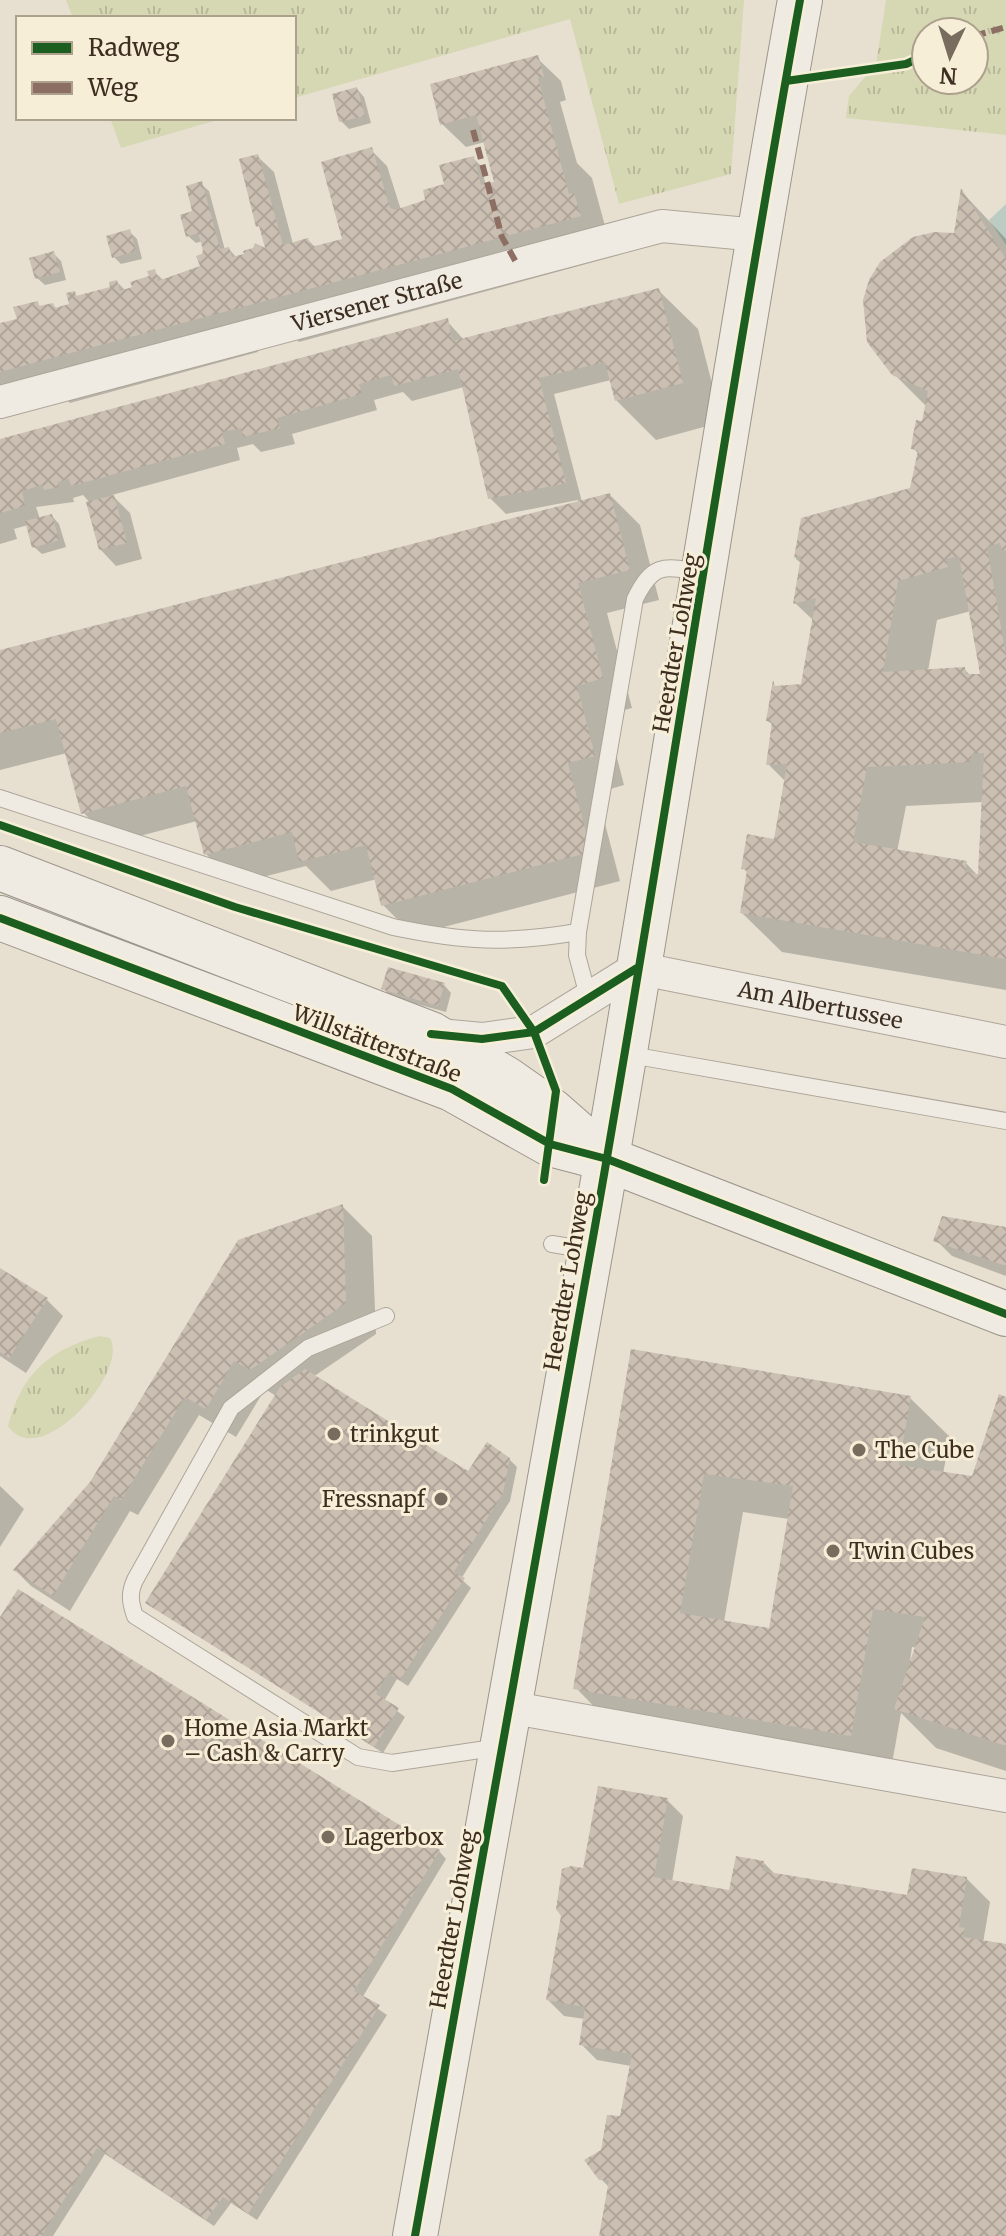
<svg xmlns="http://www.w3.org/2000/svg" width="1006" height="2236" font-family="Merriweather,serif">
  <defs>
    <pattern id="park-tufts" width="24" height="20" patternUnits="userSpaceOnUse" patternTransform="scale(2)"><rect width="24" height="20" fill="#d6d7b3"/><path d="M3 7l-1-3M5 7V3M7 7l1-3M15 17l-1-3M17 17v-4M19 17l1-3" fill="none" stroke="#b9b99a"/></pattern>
    <pattern id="building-cross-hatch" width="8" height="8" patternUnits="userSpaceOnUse" patternTransform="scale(2)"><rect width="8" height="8" fill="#cbbfb2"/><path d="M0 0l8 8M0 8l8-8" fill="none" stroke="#afa499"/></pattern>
  </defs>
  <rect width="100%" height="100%" fill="#e7e0d1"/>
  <path fill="url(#park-tufts)" fill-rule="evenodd" d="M66,0H744L731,174L619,204L570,19L294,98V18H73Z
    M886,0H1006V135L846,118L849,96L876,64ZM974,32V80H926V32Z
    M110,118H224L121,148Z
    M99,1336L110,1338C130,1372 39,1473 8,1426C21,1375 48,1350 99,1336Z"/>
  <path fill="#bcccc2" d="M1006,204V245L989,220Z"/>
  <path fill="#0003" fill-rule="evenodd" d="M537,58L561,81L566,100L560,102L577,163L592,178L605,226L613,234L619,255L299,342L275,318L251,325L258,352L70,403L52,384L0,402V325L17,321L37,303L42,308L53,305L57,309L72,305L74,293L79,298L113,288L117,282L126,291L151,278L154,271L164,281L202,267L203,241L196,243L188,236L201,184L209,191L225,250L229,249L236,257L267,251L257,156L274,172L293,244L308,240L316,248L345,240L371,150L387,166L401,210L430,202L473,158L481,166L486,186L497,183L485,142L466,147L442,124Z
    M357,89L364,97L371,123L349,129L341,121Z
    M962,192L1006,239V990L782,952L742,913L749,874L744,869L776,841L786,782L768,764L774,726L768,721L802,686L814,621L795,603L802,564L796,559L802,522L912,489L919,454L913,448L927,407L894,374L955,235ZM971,611L982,675L971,676L964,669L928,671L937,620ZM983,802L979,877L966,863L897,852L906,806Z
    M129,231L137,239L142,259L121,264L114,257Z
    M53,253L61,261L66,280L45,285L37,278Z
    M658,290L698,329L722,422L656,440L616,400L611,380L554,394L582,502L610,495L640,525L659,600L607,613L632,708L606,715L624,785L597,793L620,881L413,935L383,905L377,879L331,891L306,866L236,884L206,854L197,821L113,843L83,812L67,753L0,770V653L578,503V500L506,514L490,498L464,387L412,401L403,392L374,400L377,410L292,434L295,444L261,452L253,444L237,448L240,460L112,495L130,513L142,559L116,566L100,549L90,503L83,495L73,498L74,502L36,507L40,519L52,516L59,524L66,547L42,554L34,547L28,525L14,529L17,539L0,544V441L447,321L464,340Z
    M444,985L451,993L446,1012L391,997L384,989Z
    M342,1206L372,1236L376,1334L313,1377L469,1474L509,1459L517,1467L510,1501L461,1579L471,1588L408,1686L397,1679L384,1701L405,1717L383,1753L147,1602L276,1396L265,1389L236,1437L199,1415L138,1515L130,1511L70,1611L31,1586L15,1570Z
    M1006,1229V1276L952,1256L936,1240Z
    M0,1270L47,1300L63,1316L26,1373L0,1356Z
    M633,1351L910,1398L950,1437L943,1474L974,1478L1006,1399V1771L936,1748L901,1713L890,1775L615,1728L576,1688ZM743,1512L789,1519L770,1631L724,1622ZM912,1647L917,1648L912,1662L910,1661Z
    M0,1486L24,1509L0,1547Z
    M0,1621L439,1851L446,1859L362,1998L387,2015L257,2220L231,2203L214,2226L105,2154L53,2236H0Z
    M667,1800L683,1816L672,1882L731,1892L763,1862L776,1875L908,1897L966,1878L990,1902L983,1943L1006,1946V2236H601L610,2188L600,2178L603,2151L622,2118L631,2066L597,2060L581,2044L585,2019L564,2016L548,2000L585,1871Z"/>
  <path fill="url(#building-cross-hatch)" fill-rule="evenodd" d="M538,55L544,76L538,78L569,194L574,193L581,216L0,372V323L17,319L13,307L38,301L39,306L53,303L55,308L69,304L66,293L75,291L76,296L110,287L109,282L117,280L120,291L132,287L130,282L149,276L147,271L155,269L158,281L200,266L196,256L204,253L198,233L186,237L180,215L192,211L186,186L202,181L220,249L229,247L232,257L244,254L243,251L253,248L255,243L265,248L259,226L256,227L239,159L258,154L283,245L308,238L311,247L342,239L321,162L372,147L390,208L395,210L425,200L423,190L444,184L439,165L474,156L481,185L494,182L476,115L440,125L430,84Z
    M357,87L365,116L339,122L332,94Z
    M961,188L1006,259V550L1002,551L1000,543L987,547L1006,656V959L740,913L747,870L741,869L747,834L774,839L787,764L766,765L772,722L766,721L773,680L775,686L801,684L816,598L793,604L801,556L794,558L801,518L910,488L918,450L911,449L913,435L916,420L922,421L928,391L892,375L867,342L863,300L869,280L880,262L913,237L934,232L954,233ZM959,556L980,674H966L965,667L883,672L898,581L948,567L946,559ZM984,753L978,874L965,872L967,861L853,842L867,767L971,762V754Z
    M130,229L136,251L112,258L106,236Z
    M54,251L60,272L35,279L29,258Z
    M659,288L683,383L615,401L605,362L539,378L566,483L488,499L458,369L394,386L391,375L359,384L362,394L277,418L280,428L243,437L241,428L222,432L225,444L71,486L69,479L58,482L59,487L44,490L42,485L22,491L25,506L0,513V439L448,318L452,341Z
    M610,493L630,570L578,583L603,678L577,686L595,756L568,763L591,852L381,906L366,845L299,862L292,832L204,855L186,786L81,814L56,719L0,733V650Z
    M114,495L127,543L99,550L86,502Z
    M52,514L59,540L32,548L25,521Z
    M388,967L445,983L438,1006L381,989Z
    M343,1204L346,1303L250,1370L234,1361L206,1409L185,1397L121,1500L114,1496L53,1596L13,1570L90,1482L238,1240Z
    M942,1216L1006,1227V1266L933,1241Z
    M0,1268L48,1298L9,1358L0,1352Z
    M631,1349L911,1396L899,1465L972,1476L999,1394L1006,1397V1746L894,1709L925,1617L873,1609L851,1736L573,1689ZM704,1474L793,1486L769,1628L680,1613Z
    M305,1369L468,1471L487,1442L510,1458L503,1493L454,1572L465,1578L400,1680L388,1673L376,1694L399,1708L374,1747L145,1603L280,1387Z
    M18,1589L440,1850L354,1991L380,2005L248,2214L223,2197L206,2220L97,2148L41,2236H0V1617Z
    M598,1786L668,1798L654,1877L729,1890L736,1856L764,1861L763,1871L907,1895L912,1868L967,1877L959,1927L965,1928L963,1937L1006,1944V2236H599L609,2180H599L584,2160L601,2150L607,2115L620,2116L632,2054L579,2045L585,2007L546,2000L561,1916L556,1909L562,1869L571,1866L583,1868Z"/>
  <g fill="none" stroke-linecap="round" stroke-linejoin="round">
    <g stroke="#ada599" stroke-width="18">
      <path id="lane" d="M0,798L393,927C465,942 506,944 578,932
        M589,1000L577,955L578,932L635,599C653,563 663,566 700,572
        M625,1054L1006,1121
        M552,1244L589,1250
        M386,1316L308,1348L231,1408L135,1580C129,1593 130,1602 135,1616L358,1757L392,1763L500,1747"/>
    </g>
    <g stroke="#ada599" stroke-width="34">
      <g id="street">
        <path id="s1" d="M0,402L662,226L758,235"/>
        <path id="s2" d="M439,1035L482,1039L534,1032L637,968L1006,1042"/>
        <path d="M508,1707L1006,1796"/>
      </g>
    </g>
    <g stroke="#9c958a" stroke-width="46">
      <path id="secondary" d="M0,868L431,1034L508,1080L552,1111L593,1147
        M0,918L452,1089L550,1144L607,1159L1006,1314
        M415,2236C474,1895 538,1555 597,1215C668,810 727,404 800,0"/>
    </g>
    <use href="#lane" stroke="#efebe3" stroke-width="16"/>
    <use href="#street" stroke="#efebe3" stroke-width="32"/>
    <use href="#secondary" stroke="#efebe3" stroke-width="44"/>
    <path stroke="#8d6e63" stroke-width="6" stroke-dasharray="12 6" stroke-linecap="butt" d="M974,36L1006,27
      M473,130L502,237L517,264"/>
    <g stroke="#f7eed8" stroke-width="13">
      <path id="cycleway" d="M786,81L906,64L926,55
        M0,825L235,907L502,986L534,1032L556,1091L544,1180
        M0,918L452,1089L550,1144L607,1159L1006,1314
        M431,1034L482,1039L534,1032L637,968
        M415,2236C474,1895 538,1555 597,1215C668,810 727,404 800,0"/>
    </g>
    <use href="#cycleway" stroke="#1b5e20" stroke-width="8"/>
  </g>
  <g fill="#786c5e" stroke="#f7eed8" stroke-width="3">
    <circle cx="334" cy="1434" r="8"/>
    <circle cx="859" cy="1450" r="8"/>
    <circle cx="441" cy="1499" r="8"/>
    <circle cx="833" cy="1551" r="8"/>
    <circle cx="168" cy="1741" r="8"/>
    <circle cx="328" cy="1837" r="8"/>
  </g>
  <g text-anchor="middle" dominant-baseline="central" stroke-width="6" stroke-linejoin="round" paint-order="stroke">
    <g font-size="22" fill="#3d2e20" stroke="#f7eed8">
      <text stroke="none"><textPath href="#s1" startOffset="390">Viersener Straße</textPath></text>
      <text transform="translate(676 643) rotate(-80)">Heerdter Lohweg</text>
      <text stroke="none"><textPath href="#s2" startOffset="404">Am Albertussee</textPath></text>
      <text transform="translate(377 1043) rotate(21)">Willstätterstraße</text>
      <text transform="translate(567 1281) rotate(-80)">Heerdter Lohweg</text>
      <text transform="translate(453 1919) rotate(-80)">Heerdter Lohweg</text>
    </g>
    <g font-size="22" fill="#3d2e20" stroke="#f7eed8" text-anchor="start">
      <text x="350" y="1434">trinkgut</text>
      <text x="875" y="1450">The Cube</text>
      <text x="425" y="1499" text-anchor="end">Fressnapf</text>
      <text x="849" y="1551">Twin Cubes</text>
      <text x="184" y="1728">Home Asia Markt<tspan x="184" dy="25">– Cash &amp; Carry</tspan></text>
      <text x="344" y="1837">Lagerbox</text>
    </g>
  </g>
  <rect x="16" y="16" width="280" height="104" fill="#f7eed8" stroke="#ada18e" stroke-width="2"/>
  <rect x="32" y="42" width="40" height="12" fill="#1b5e20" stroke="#ada18e" stroke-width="2"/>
  <text x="88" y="56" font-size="24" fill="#3d2e20">Radweg</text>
  <rect x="32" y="82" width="40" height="12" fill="#8d6e63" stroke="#ada18e" stroke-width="2"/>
  <text x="88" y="96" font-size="24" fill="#3d2e20">Weg</text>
  <g transform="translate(950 56) rotate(184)"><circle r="38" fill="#f7eed8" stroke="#ada18e" stroke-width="2"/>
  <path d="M0-6L14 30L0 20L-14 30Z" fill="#786c5e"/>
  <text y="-12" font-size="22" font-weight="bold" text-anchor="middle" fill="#3d2e20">N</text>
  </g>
</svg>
